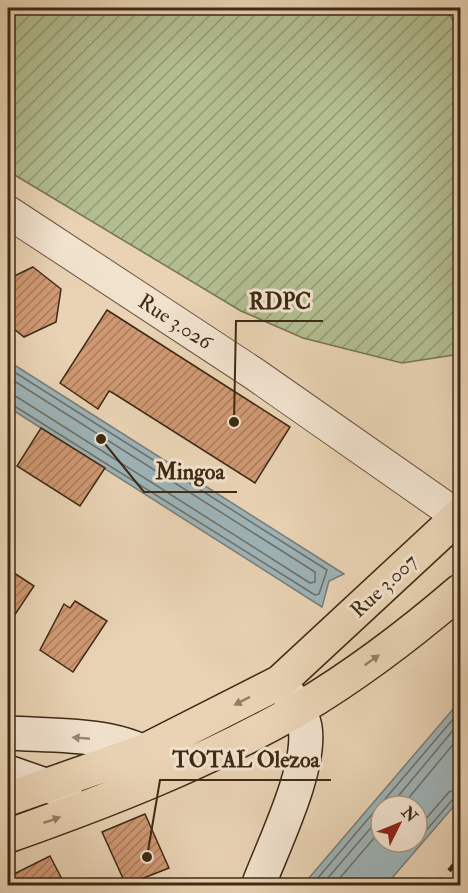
<svg xmlns="http://www.w3.org/2000/svg" width="468" height="893" font-family="'IM FELL Double Pica',serif">
  <defs>
    <pattern id="garden-furrows" width="10" height="10" patternUnits="userSpaceOnUse" patternTransform="scale(1.5)"><rect width="10" height="10" fill="#b2bd90"/><path d="M-1 1l2-2M0 10L10 0M9 11l2-2" fill="none" stroke="#929a74"/></pattern>
    <pattern id="building-hatch" width="6" height="6" patternUnits="userSpaceOnUse" patternTransform="scale(1.5)"><rect width="6" height="6" fill="#cf9873"/><path d="M-1 1l2-2M0 6l6-6M5 7l2-2" fill="none" stroke="#a97c5d"/></pattern>
  </defs>
  <rect width="100%" height="100%" fill="#e9d3b4"/>
  <filter id="stains"><feTurbulence type="fractalNoise" baseFrequency=".00333" numOctaves="4"/><feColorMatrix values="0 0 0 0 .2 0 0 0 0 .09 0 0 0 0 .02 0 0 0 .5 -.17"/></filter>
  <radialGradient id="worn" r=".72"><stop offset=".6" stop-color="#630" stop-opacity="0"/><stop offset="1" stop-color="#630" stop-opacity=".3"/></radialGradient>
  <path fill="url(#garden-furrows)" stroke="#787452" stroke-width="1.5" d="M8,8H446L460,33V354L402,363L303,338L241,311L8,171Z"/>
  <path fill="#9db4b9" stroke="#777d77" stroke-width="1.5" fill-rule="evenodd" d="M8,361L344,574L329,581L322,607L8,407Z
    M460,701V799L386,885H303ZM381,806H417V842H381Z"/>
  <g fill="none" stroke-linecap="round" stroke-linejoin="round">
    <path stroke="#6e6f66" stroke-width="1.5" d="M8,368L327,570L319,594L315,595L8,402
      M8,377L315,572V582L310,583L17,397L8,395
      M390,806L460,722
      M402,806L460,736
      M417,829L449,792L460,789
      M417,841L454,798L460,796
      M311,886L460,711
      M321,886L381,816
      M333,886L381,830"/>
  </g>
  <path fill="url(#building-hatch)" stroke="#3e2a14" stroke-width="1.5" d="M33,267L61,289L56,322L24,337L8,324V279Z
    M107,310L290,427L255,483L113,393L109,391L98,409L60,383Z
    M41,428L105,468L80,506L17,466Z
    M8,569L34,586L8,625Z
    M75,601L107,621L73,672L40,650L64,604L70,608Z
    M145,814L169,868L126,885L102,832Z
    M50,856L65,885H8V877Z"/>
  <g fill="none" stroke-linecap="round" stroke-linejoin="round">
    <g stroke="#69543c" stroke-width="34">
      <path id="street" d="M8,212L256,375L459,517"/>
    </g>
    <g stroke="#3e2a14" stroke-width="36">
      <path id="secondary" d="M8,733C56,736 116,732 158,760
        M8,772L65,792
        M258,886C273,846 312,768 305,727C302,712 291,698 283,686"/>
    </g>
    <g stroke="#3e2a14" stroke-width="36">
      <path id="primary" d="M8,799L144,751L280,682L460,515
        M8,836C107,801 207,762 299,709C356,675 410,634 460,591"/>
    </g>
    <use href="#street" stroke="#f1e2ce" stroke-width="32"/>
    <use href="#secondary" stroke="#f1e2ce" stroke-width="33"/>
    <use href="#primary" stroke="#e9d3b4" stroke-width="33"/>
    <path stroke="#3e2a14" stroke-width="4.5" stroke-dasharray="10 10" stroke-linecap="butt" d="M436,886L460,858"/>
  </g>
  <defs><path id="oneway-solid" d="M-6-.8H1V-3.2L6.5 0L1 3.2V.8H-6Z" transform="scale(1.5)"/></defs>
  <g fill="#947e64">
    <use href="#oneway-solid" transform="translate(372 660) rotate(-35)"/>
    <use href="#oneway-solid" transform="translate(242 701) rotate(153)"/>
    <use href="#oneway-solid" transform="translate(52 820) rotate(-19)"/>
  </g>
  <use fill="#988671" href="#oneway-solid" transform="translate(81 738) rotate(-175)"/>
  <g text-anchor="middle" dominant-baseline="central" stroke-width="6" stroke-linejoin="round" paint-order="stroke">
    <g font-size="21" fill="#3e2a14" stroke="#f1e2ce">
      <text transform="translate(175 322) rotate(33)">Rue 3.026</text>
      <text transform="translate(384 586) rotate(-43)">Rue 3.007</text>
    </g>
  </g>
  <path fill="none" stroke="#3e2a14" stroke-width="2" d="M234 422L236 321H323M101 439L144 492H237M147 857L160 780H331"/>
  <g fill="#3e2a14" stroke="#f1e2ce" stroke-width="2">
    <circle cx="234" cy="422" r="6"/>
    <circle cx="101" cy="439" r="6"/>
    <circle cx="147" cy="857" r="6"/>
  </g>
  <g font-size="22" text-anchor="middle" font-weight="bold" fill="#3e2a14" stroke="#f1e2ce" stroke-width="6" stroke-linejoin="round" paint-order="stroke">
    <text x="280" y="309">RDPC</text>
    <text x="190" y="479">Mingoa</text>
    <text x="246" y="767">TOTAL Olezoa</text>
  </g>
  <rect width="468" height="893" fill="none" stroke="#e9d3b4" stroke-width="30"/>
  <rect x="9" y="9" width="450" height="875" fill="none" stroke="#3e2a14" stroke-width="3"/>
  <rect x="15" y="15" width="438" height="863" fill="none" stroke="#3e2a14" stroke-width="1.5"/>
  <g transform="translate(399 824) rotate(47)"><circle r="28" fill="#f1e2ce" stroke="#a99884" stroke-width="1.5"/>
  <path d="M0-4.5L10 22L0 15L-10 22Z" fill="#8f2418"/>
  <text y="-9" font-size="16" font-weight="bold" text-anchor="middle" fill="#3e2a14">N</text>
  </g>
  <rect width="100%" height="100%" filter="url(#stains)"/>
  <rect width="100%" height="100%" fill="url(#worn)"/>
</svg>
